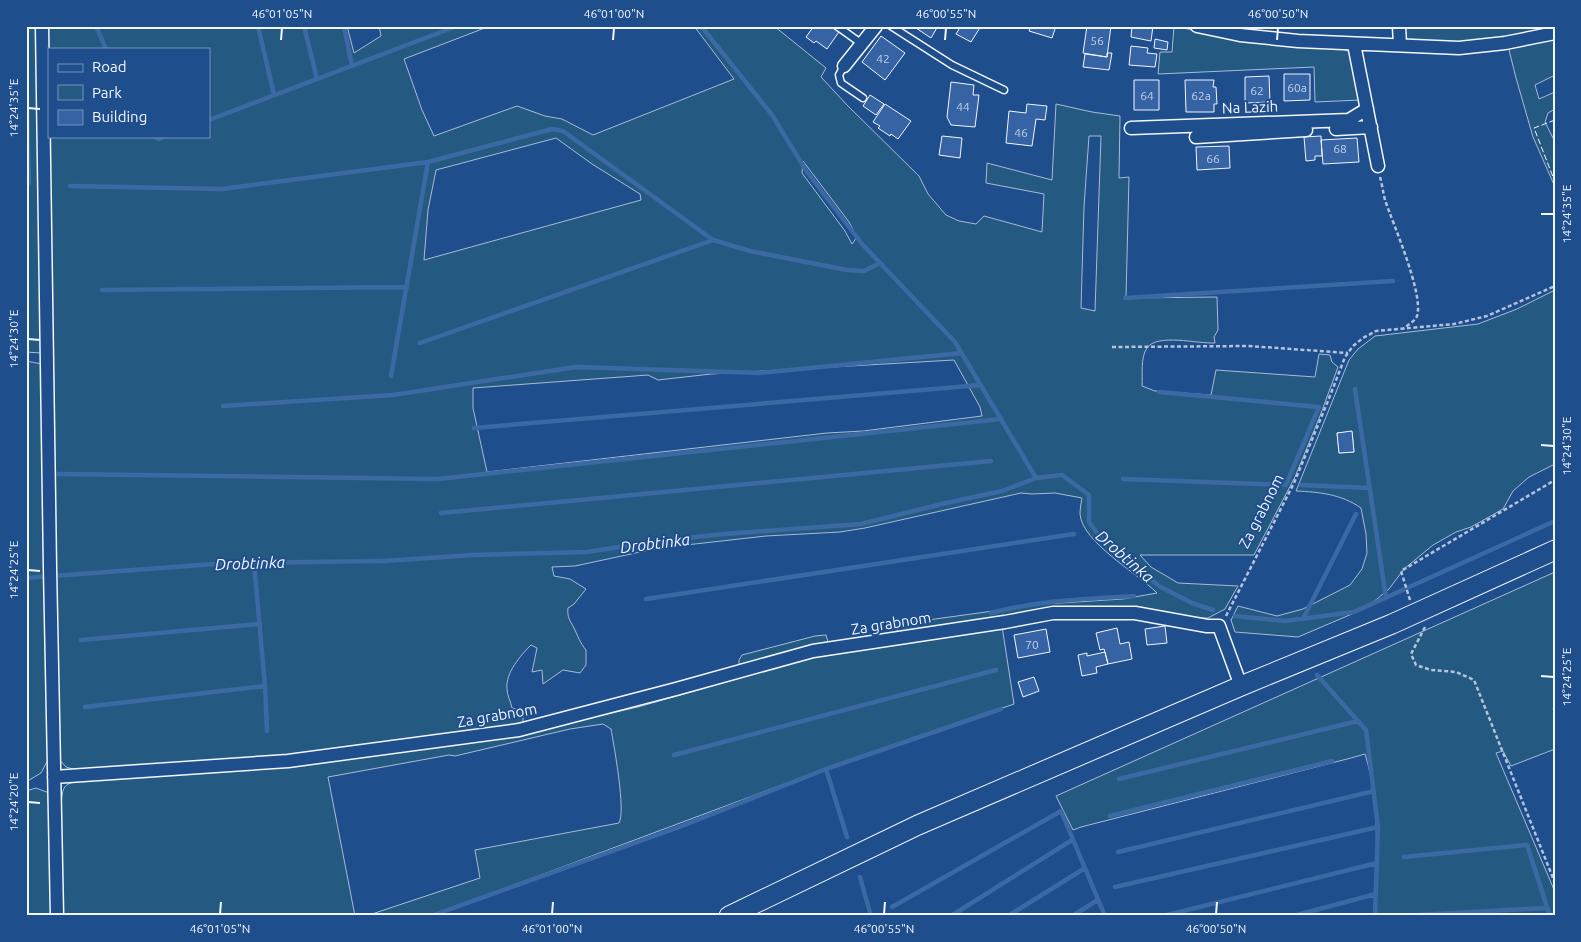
<svg xmlns="http://www.w3.org/2000/svg" width="1581" height="942" font-family="Ubuntu,sans-serif">
  <rect width="100%" height="100%" fill="#1f4e8c"/>
  <path fill="#245a82" stroke="#a8bbd7" fill-rule="evenodd" d="M26,26H38V193L41,195V353L26,352Z
    M48,26H347L354,53L381,36L379,26H490L404,59L422,110L434,136L517,106L545,116L562,119L593,135L734,79L694,26H774L826,68L821,77L848,106L919,176L928,194L946,215L959,221L976,224L984,216L1042,232L1044,194L986,183L987,163L1052,180L1056,104L1092,112L1120,116L1119,178L1129,177L1126,298L1217,297L1218,330L1214,337L1215,343C1198,344 1157,333 1147,348C1140,358 1143,375 1142,386L1155,391L1211,395L1216,370L1315,377L1319,354L1330,355L1332,362L1338,367L1320,416L1295,477L1254,555H1140L1151,567L1178,583L1238,586L1225,609L1208,618H1196L1132,610L896,634L899,624L1044,604L1123,599L1157,593C1137,573 1082,542 1080,514C1080,509 1081,503 1082,498L1055,493L1032,494L1021,493L865,528L840,532L766,536L659,548L575,566L552,567L554,576L570,579L586,589L574,604L568,608C567,618 570,620 574,628C578,636 580,643 586,650V665L580,673L563,670L543,684L542,670L532,672L537,648L531,645C521,655 505,673 507,689C507,695 511,702 512,708L523,711V723L277,758L154,764L76,770L66,767L58,758L53,480L54,394L49,136H209V49H49V88ZM1089,136H1101L1095,311L1081,308L1084,207ZM556,138L592,164L640,194L641,200L424,260L428,210L436,170ZM803,161L849,222L857,237L852,244L845,231L802,173ZM954,360L980,407L982,416L863,431L827,433L487,472L473,408V388L648,375L658,380L711,374Z
    M1174,26L1238,40L1298,47L1342,49L1353,53L1361,100L1315,102L1314,67L1158,74L1160,52H1172Z
    M1403,26H1555V28L1500,39L1455,45L1412,43L1404,36Z
    M1555,37V75L1535,85L1539,99L1555,92V109L1548,113L1545,122L1555,142V187L1533,137L1516,78L1508,46Z
    M1555,290V464L1529,477L1513,491L1503,509L1471,527L1456,532L1433,545L1404,569L1389,589L1366,608L1298,637L1235,632L1231,620L1238,606L1277,616L1303,609L1350,585L1362,569L1367,553L1366,534L1361,508C1341,494 1319,492 1296,491L1349,360L1358,349L1375,336L1478,324L1517,309ZM1352,432L1354,452L1339,453L1337,433Z
    M26,361L42,364L49,758L41,773L26,782Z
    M1555,572V707L1553,708L1555,715V749L1511,766L1503,751L1496,753L1555,892V916H1375C1376,862 1381,805 1365,754L1351,758L1081,827L1073,830L1056,796Z
    M1002,626L1014,704L806,776L431,916H366L480,878L475,850L619,823C626,811 614,746 611,729L603,724L570,729L455,756L449,755L328,777L355,916H61V807C63,785 62,784 84,780L264,769L328,762L572,722L638,707L813,657L863,648Z
    M826,635L829,645L739,665V660L742,655L815,636Z
    M36,788L49,793L51,916H26V791Z"/>
  <g fill="none" stroke-linecap="round" stroke-linejoin="round">
    <path stroke="#3b69a3" stroke-width="4.5" d="M96,26L106,49
      M258,26L274,95
      M304,26L317,79
      M344,26L352,66
      M701,26L772,115L807,172L862,244L955,342L1036,478
      M26,65L29,183L26,185
      M209,120L457,26
      M154,136L159,139L166,136
      M70,186L222,189L428,162L552,129L563,131L713,240L750,251L847,270L864,271L880,263
      M102,290L407,287
      M1125,298L1393,281
      M420,343L713,240
      M391,376L428,162
      M1355,389L1386,598
      M223,406L393,395L576,367L760,373L962,353
      M474,428L981,385
      M58,474L438,479L1001,419
      M1123,479L1286,485L1319,407L1159,392
      M1301,485L1369,488
      M441,513L991,461
      M254,563L265,686L267,731
      M26,578L228,563L384,561L473,555L587,552L657,541L724,534L861,524L946,503L1002,491L1036,478L1062,475L1089,495V522L1100,537L1159,586L1192,603L1213,610
      M646,599L1074,534
      M991,613C1039,600 1085,599 1134,596
      M1235,616L1285,621L1354,612L1555,521
      M1303,619L1356,514
      M81,640L260,624
      M1317,675L1366,730L1378,827L1375,916
      M85,707L265,686
      M674,755L996,670
      M826,769L847,837
      M1119,779L1358,721
      M1110,816L1332,761
      M1118,852L1374,791
      M1404,857L1527,845L1550,916
      M860,877L871,916
      M1115,887L1378,827
      M892,907L1061,811L1105,916
      M1415,915L1547,908
      M431,916L682,826L826,769L1001,709
      M951,916L1072,840
      M1008,916L1085,868
      M1072,916L1098,900
      M1163,916L1377,863
      M1293,916L1376,894"/>
  </g>
  <path fill="#3563a3" stroke="#f2f6ff" d="M814,26H836L841,29L827,49L816,41L814,43L806,37Z
    M913,26H938L931,38Z
    M961,26H981L971,42L956,34Z
    M1031,26H1056L1052,38L1029,31Z
    M1087,26H1111L1107,57L1083,53Z
    M1132,26H1153L1151,41L1131,37Z
    M881,36L905,53L885,80L862,62Z
    M1155,39L1168,42L1167,50L1154,48Z
    M1131,46L1148,48L1147,53L1157,54L1155,67L1129,65Z
    M1107,53H1112L1109,70L1083,67L1085,54L1107,57Z
    M1284,74H1310V100L1284,101Z
    M1269,76L1270,102L1245,103V77Z
    M1134,80H1159V110H1134Z
    M1185,80H1214L1213,87H1216L1217,104H1214V112H1186Z
    M951,82L974,85L973,95H979L975,127L951,125L947,117Z
    M870,95L884,104L876,115L863,106Z
    M885,104L911,121L898,139L891,134L890,136L878,128L880,126L873,122Z
    M1027,104L1047,106L1045,120L1036,119L1032,146L1006,143L1009,111L1026,113Z
    M942,136L962,138L960,158L939,155Z
    M1321,136L1322,156H1315V160L1306,161L1304,137Z
    M1357,138L1359,162L1323,164L1321,140Z
    M1229,146L1230,168L1197,170L1196,147Z
    M1352,431L1354,452L1339,453L1337,433Z
    M1165,626L1167,643L1147,645L1145,629Z
    M1117,628L1120,644L1129,642L1132,659L1108,664L1104,649L1100,650L1096,633Z
    M1046,629L1050,652L1018,658L1014,635Z
    M1105,652L1108,664L1096,667L1097,673L1082,676L1078,655L1087,653V656Z
    M1034,677L1039,691L1023,697L1018,682Z"/>
  <g fill="none" stroke-linecap="round" stroke-linejoin="round">
    <g stroke="#f2f6ff" stroke-width="9">
      <path id="lane" d="M837,26L862,44
        M891,26L952,65L1004,90
        M844,66L839,75L841,83L863,98"/>
    </g>
    <g stroke="#f2f6ff" stroke-width="15">
      <path id="street" d="M42,26L50,568L57,916
        M1197,26L1240,35L1298,41L1459,48L1505,43L1555,33
        M1399,26L1400,45
        M1354,44L1378,166
        M844,66L876,26
        M1131,128L1349,120L1367,109
        M1336,129L1371,127
        M1196,137L1306,130
        M54,777L288,761L519,730L676,689L813,651L1005,622L1053,613H1135L1207,626H1219L1241,686"/>
    </g>
    <g stroke="#f2f6ff" stroke-width="21">
      <path id="secondary" d="M729,916L918,825L1241,686L1392,624L1555,550"/>
    </g>
    <path stroke="#b3c4dc" stroke-width="2.5" stroke-dasharray="4 2.5" stroke-linecap="butt" d="M1380,177C1382,184 1383,192 1385,200C1393,224 1424,294 1417,316C1415,321 1408,325 1403,329
      M1112,347L1249,346L1348,353
      M1410,600L1401,571L1555,480
      M1226,616L1294,483L1328,401L1345,357L1353,346L1363,338L1376,331L1454,324L1487,316L1555,286
      M1425,627L1411,654L1416,665L1431,670L1456,672L1474,680L1555,883"/>
    <use href="#lane" stroke="#1f4e8c" stroke-width="6"/>
    <use href="#street" stroke="#1f4e8c" stroke-width="12"/>
    <use href="#secondary" stroke="#1f4e8c" stroke-width="19"/>
    <path stroke="#f2f6ff" stroke-width="1" stroke-dasharray="6 2.5" stroke-linecap="butt" d="M1555,120L1534,128L1555,182"/>
  </g>
  <path fill="none" stroke="#f2f6ff" stroke-width="2" d="M281,40L282,28M613,40L614,28M945,40L946,28M1277,40L1278,28M28,108L40,109M1541,214H1554M28,339L40,340M1541,445L1554,446M28,570L40,571M1541,676L1554,677M28,802L40,803M220,914L221,902M552,914L553,902M884,914L885,902M1216,914L1217,902"/>
  <g text-anchor="middle" dominant-baseline="central" stroke-width="4" stroke-linejoin="round" paint-order="stroke">
    <g font-size="12" fill="#c3d1e8">
      <text x="1097" y="40">56</text>
      <text x="883" y="58">42</text>
      <text x="1297" y="87">60a</text>
      <text x="1257" y="90">62</text>
      <text x="1147" y="95">64</text>
      <text x="1201" y="95">62a</text>
      <text x="963" y="106">44</text>
      <text x="1021" y="132">46</text>
      <text x="1340" y="148">68</text>
      <text x="1213" y="158">66</text>
      <text x="1032" y="644">70</text>
    </g>
    <g font-size="15" fill="#f2f6ff" stroke="#1f4e8c">
      <text transform="translate(1250 107) rotate(-2)">Na Lazih</text>
      <text transform="translate(1261 511) rotate(-63)">Za grabnom</text>
      <text transform="translate(891 623) rotate(-9)">Za grabnom</text>
      <text transform="translate(497 715) rotate(-10)">Za grabnom</text>
    </g>
    <g font-size="16" font-style="italic" fill="#f2f6ff" stroke="#1f4e8c">
      <text transform="translate(655 543) rotate(-7)">Drobtinka</text>
      <text transform="translate(1125 556) rotate(41)">Drobtinka</text>
      <text transform="translate(250 563) rotate(-2)">Drobtinka</text>
    </g>
  </g>
  <rect width="1581" height="942" fill="none" stroke="#1f4e8c" stroke-width="55"/>
  <rect x="48" y="48" width="162" height="90" fill="#1f4e8c" stroke="#7391ba"/>
  <rect x="58" y="64" width="25" height="8" fill="#1f4e8c" stroke="#7391ba"/>
  <text x="92" y="72" font-size="15" fill="#f2f6ff">Road</text>
  <rect x="58" y="85" width="25" height="15" fill="#245a82" stroke="#7391ba"/>
  <text x="92" y="98" font-size="15" fill="#f2f6ff">Park</text>
  <rect x="58" y="110" width="25" height="15" fill="#3563a3" stroke="#7391ba"/>
  <text x="92" y="122" font-size="15" fill="#f2f6ff">Building</text>
  <rect x="28" y="28" width="1526" height="886" fill="none" stroke="#f2f6ff" stroke-width="2"/>
  <g font-size="12" text-anchor="middle" fill="#f2f6ff">
    <text x="282" y="18">46°01'05"N</text>
    <text x="614" y="18">46°01'00"N</text>
    <text x="946" y="18">46°00'55"N</text>
    <text x="1278" y="18">46°00'50"N</text>
    <text transform="translate(14 108) rotate(-90)" y="4">14°24'35"E</text>
    <text transform="translate(1567 214) rotate(-90)" y="4">14°24'35"E</text>
    <text transform="translate(14 339) rotate(-90)" y="4">14°24'30"E</text>
    <text transform="translate(1567 446) rotate(-90)" y="4">14°24'30"E</text>
    <text transform="translate(14 570) rotate(-90)" y="4">14°24'25"E</text>
    <text transform="translate(1567 677) rotate(-90)" y="4">14°24'25"E</text>
    <text transform="translate(14 802) rotate(-90)" y="4">14°24'20"E</text>
    <text x="220" y="933">46°01'05"N</text>
    <text x="552" y="933">46°01'00"N</text>
    <text x="884" y="933">46°00'55"N</text>
    <text x="1216" y="933">46°00'50"N</text>
  </g>
</svg>
